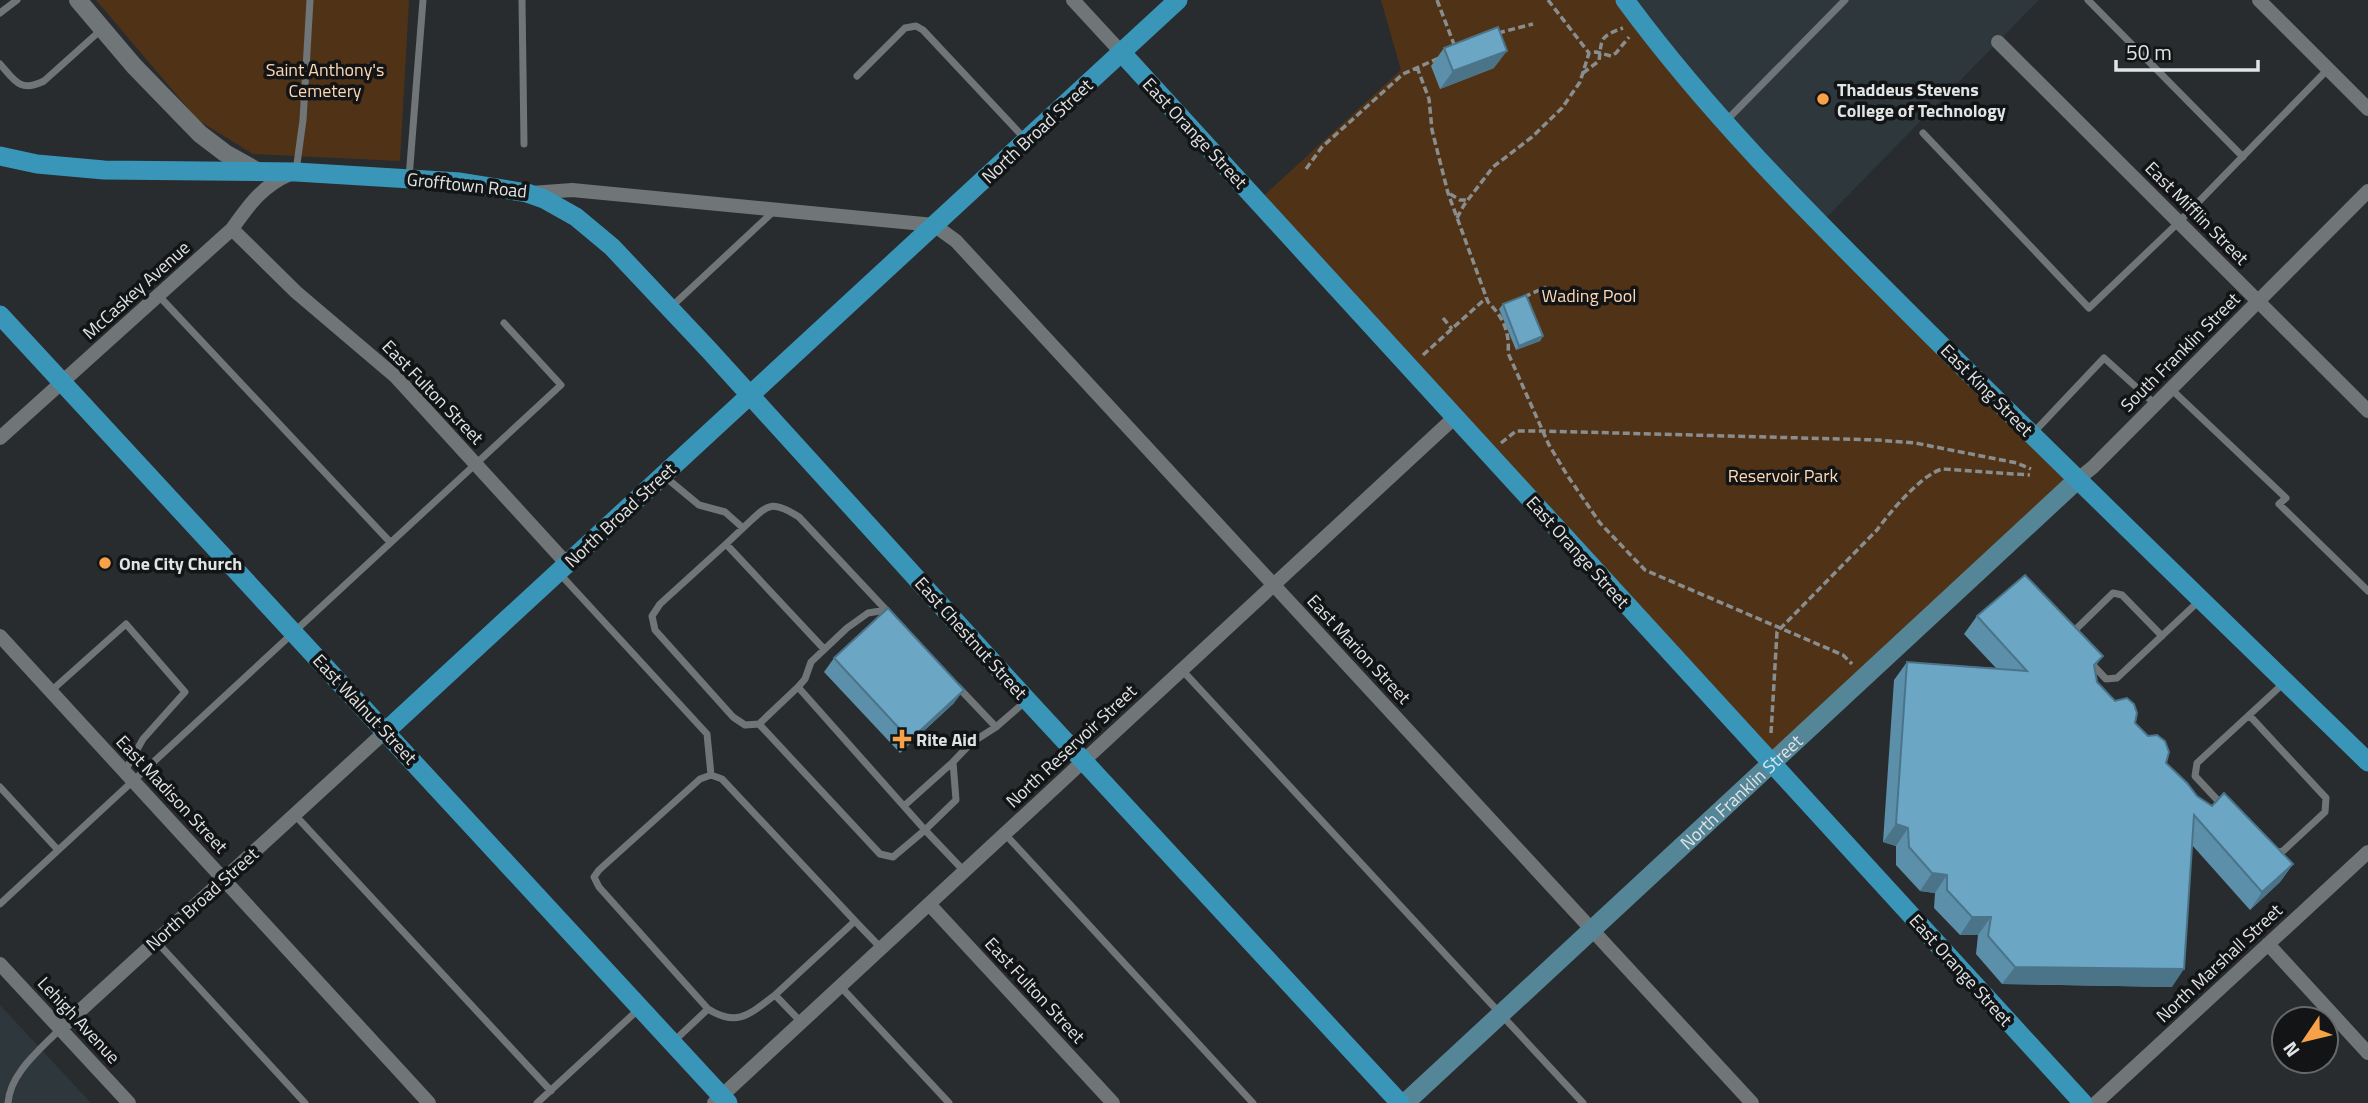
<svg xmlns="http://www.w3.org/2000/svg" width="2368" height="1103" font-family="'Titillium Web',sans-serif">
  <rect width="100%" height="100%" fill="#282c2e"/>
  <path fill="#2d373c" d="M1625,0H2039L1820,224Z
    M0,1005L91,1103H0Z"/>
  <path fill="#503317" d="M96,0H409L400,161L253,154L198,120Z
    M1381,0H1625L1685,76L2077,480L1772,763L1258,201L1401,70Z"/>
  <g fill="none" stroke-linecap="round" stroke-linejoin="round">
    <path stroke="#898d8e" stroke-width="3.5" stroke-dasharray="7 3.5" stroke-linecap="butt" d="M1437,0L1455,47
      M1548,0L1589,53
      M1498,33L1533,24
      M1417,67L1429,99L1432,130L1448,193L1488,302C1503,317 1510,332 1508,353L1549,445L1567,475L1600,523L1645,570L1843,655L1852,664
      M1583,73L1599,61C1602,38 1599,37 1623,28
      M1306,169L1322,147L1403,74L1439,58
      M1450,194L1460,200H1467
      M1457,218L1464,205L1493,167L1532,137L1562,108L1580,82L1589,53L1596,52L1611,56L1616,53L1629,37
      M1524,297L1546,287
      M1443,318L1452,329
      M1423,355L1486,298
      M1501,443L1516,431H1542L1877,440L1915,443L2017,463L2031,469
      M1771,733L1777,632L1877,530C1890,512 1921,475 1942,469L2030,475"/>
    <path stroke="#707578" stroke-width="7" d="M522,0L524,144
      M2088,0L2243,157
      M0,13L17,0
      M0,64C15,81 20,93 44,81L102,29
      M857,76L905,28L916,26L923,30L1026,140
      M1725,122L1845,0
      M1923,133L2089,308L2179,222L2328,69
      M296,171L303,120L310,0
      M409,178L423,0
      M159,296L390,542
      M670,308L774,211
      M2171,389L2286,498L2279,504L2368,591
      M2034,432L2104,358L2155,404
      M664,476L699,505L725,512L743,528L726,544L824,649
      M743,528C767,506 769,498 799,517L888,612
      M726,544L660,604L652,616L655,630L733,717L745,725L759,724L880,854L893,857L925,830L964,871
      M560,574L707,734L711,775
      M886,610L868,613L847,628L811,662L805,679L798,687L925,830L956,800L953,762L971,743L996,727
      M2073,635V632L2113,593L2122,595L2162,636
      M2090,662L2106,679L2117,678L2200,600
      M1182,670L1583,1103
      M958,687L996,727L1027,700
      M51,691L126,624L185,692L143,739L125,771
      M2249,715L2326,798L2325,812L2283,851L2273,853
      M759,724L798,687
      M0,787L58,850
      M904,806L953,762
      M2223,806L2195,776L2197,763L2285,682
      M294,814L551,1091
      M1005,834L1253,1103
      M0,904L561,385L504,323
      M156,941L305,1103
      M840,986L949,1103
      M775,995C751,1013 738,1028 708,1009L599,887L594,877L599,870L700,779L711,775L722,779L855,921
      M801,1022L775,995L855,921L881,948
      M673,1042L708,1009
      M8,1103C10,1073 40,1050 60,1029
      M537,1103L640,1008"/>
    <path stroke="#707578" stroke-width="14" d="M1073,0L1121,52
      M2259,0L2368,109
      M1998,42L2368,411
      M531,193L572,190L934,225L956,241L1752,1103
      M232,229L296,292L396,377L567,564
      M0,438L232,229C249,205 262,186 290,174
      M2077,480L2093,467L2368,191
      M0,636L429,1103
      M929,904L1113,1103
      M2268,944L2368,1053
      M0,964L129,1103
      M60,1029L386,731
      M714,1103L1455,417
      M2096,1103L2368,852"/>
    <path stroke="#707578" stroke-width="18" d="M78,0L134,66L200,134L225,153L257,171"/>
    <path stroke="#558698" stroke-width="19" id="s1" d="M1405,1103L2077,480"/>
    <path stroke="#3a96b8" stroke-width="19" d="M1625,0C1716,124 1827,231 1935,339C2078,481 2223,621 2368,762
      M1121,52L2083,1103
      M0,156L37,164L104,170L296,172L460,182L527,193L544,199L576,217L612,247L709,350L1027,700L1400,1103
      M0,315L728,1103
      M386,731L1178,0"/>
  </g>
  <path fill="#5c8fa9" d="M1444,48L1494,68L1440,89L1431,66Z
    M1503,304L1543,336L1540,341L1516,350L1499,309Z
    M1977,616L2103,656L2094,668L2097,682L2135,723L2166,763L2197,796L2293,864L2280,882L2250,910L2192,845L2172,987L2002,984L1976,954L1978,935H1960L1934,908L1935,893L1920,891L1896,865V846L1883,842L1894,680L1907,662L1996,668L1964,634Z
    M834,658L954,703L900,753L824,672Z"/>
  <path fill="#4b7489" d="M1507,51L1494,68L1440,89L1453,71Z
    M1543,336L1540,341L1516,350L1519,346Z
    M964,690L954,703L900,753L910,740Z
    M1896,824L1908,828L1896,846L1883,842Z
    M2293,864L2280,882L2250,910L2262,892Z
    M1932,873L1947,875L1935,893L1920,891Z
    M1972,917H1991L1978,935H1960Z
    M2015,967L2184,969L2172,987L2002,984Z"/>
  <path fill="#6ba6c4" stroke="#4b7489" stroke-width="2" d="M1498,27L1507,51L1453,71L1444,48Z
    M1526,295L1543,336L1519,346L1503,304Z
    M2025,575L2103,656L2094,665L2097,682L2115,701L2127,698L2134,704L2137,713L2135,723L2148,736L2157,735L2165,741L2169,752L2166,763L2187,783L2197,796L2212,806L2224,793L2293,864L2262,892L2194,815L2184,969L2015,967L1988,936L1991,917H1972L1947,890V875L1932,873L1909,847L1908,828L1896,824L1907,662L2027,671L1977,616Z
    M888,608L964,690L910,740L834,658Z"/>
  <g fill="#f7a248" stroke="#121415" stroke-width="2.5">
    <circle cx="1823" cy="99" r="7"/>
    <circle cx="105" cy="563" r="7"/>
    <path d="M898.5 728.5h7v7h7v7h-7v7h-7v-7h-7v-7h7z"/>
  </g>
  <g text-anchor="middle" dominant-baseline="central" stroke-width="7" stroke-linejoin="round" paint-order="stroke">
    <g font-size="18" fill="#fed8b5" stroke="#121415">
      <text x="325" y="69">Saint Anthony's<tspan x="325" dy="21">Cemetery</tspan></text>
      <text x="1589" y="295">Wading Pool</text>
      <text x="1783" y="475">Reservoir Park</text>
    </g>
    <g font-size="18" font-weight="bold" fill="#e1e4e5" stroke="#121415" text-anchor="start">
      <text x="1837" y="89">Thaddeus Stevens<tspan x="1837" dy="21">College of Technology</tspan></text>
      <text x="119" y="563">One City Church</text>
      <text x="916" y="739">Rite Aid</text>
    </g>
    <g font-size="18" fill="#e1e4e5" stroke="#121415">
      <text transform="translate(1037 131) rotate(-43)">North Broad Street</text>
      <text transform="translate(1195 133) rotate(47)">East Orange Street</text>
      <text transform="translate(467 185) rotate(6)">Grofftown Road</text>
      <text transform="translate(2197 213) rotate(45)">East Mifflin Street</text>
      <text transform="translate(136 290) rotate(-42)">McCaskey Avenue</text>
      <text transform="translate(2180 352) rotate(-45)">South Franklin Street</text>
      <text transform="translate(1987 390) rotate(45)">East King Street</text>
      <text transform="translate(433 392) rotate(46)">East Fulton Street</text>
      <text transform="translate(620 515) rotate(-43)">North Broad Street</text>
      <text transform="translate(1578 552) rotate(48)">East Orange Street</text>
      <text transform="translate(971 638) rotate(48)">East Chestnut Street</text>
      <text transform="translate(1359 649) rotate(47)">East Marion Street</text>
      <text transform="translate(365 709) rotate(47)">East Walnut Street</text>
      <text transform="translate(1071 746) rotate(-43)">North Reservoir Street</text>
      <text stroke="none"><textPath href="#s1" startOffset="458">North Franklin Street</textPath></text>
      <text transform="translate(172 794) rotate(47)">East Madison Street</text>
      <text transform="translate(202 899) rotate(-42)">North Broad Street</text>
      <text transform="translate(2219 963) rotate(-43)">North Marshall Street</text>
      <text transform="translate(1961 970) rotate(48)">East Orange Street</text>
      <text transform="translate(1035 990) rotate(47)">East Fulton Street</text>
      <text transform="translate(79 1020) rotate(47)">Lehigh Avenue</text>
    </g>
  </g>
  <g transform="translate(2305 1040) rotate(235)"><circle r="33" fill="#121415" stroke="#656768" stroke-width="2"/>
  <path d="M0-5L12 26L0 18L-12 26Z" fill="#f7a248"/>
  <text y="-10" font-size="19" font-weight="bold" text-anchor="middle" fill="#e1e4e5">N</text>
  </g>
  <path d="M2116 60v10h142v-10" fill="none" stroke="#e1e4e5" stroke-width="3.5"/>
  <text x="2126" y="60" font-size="21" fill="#e1e4e5" stroke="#121415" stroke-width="5" paint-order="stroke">50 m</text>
</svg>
